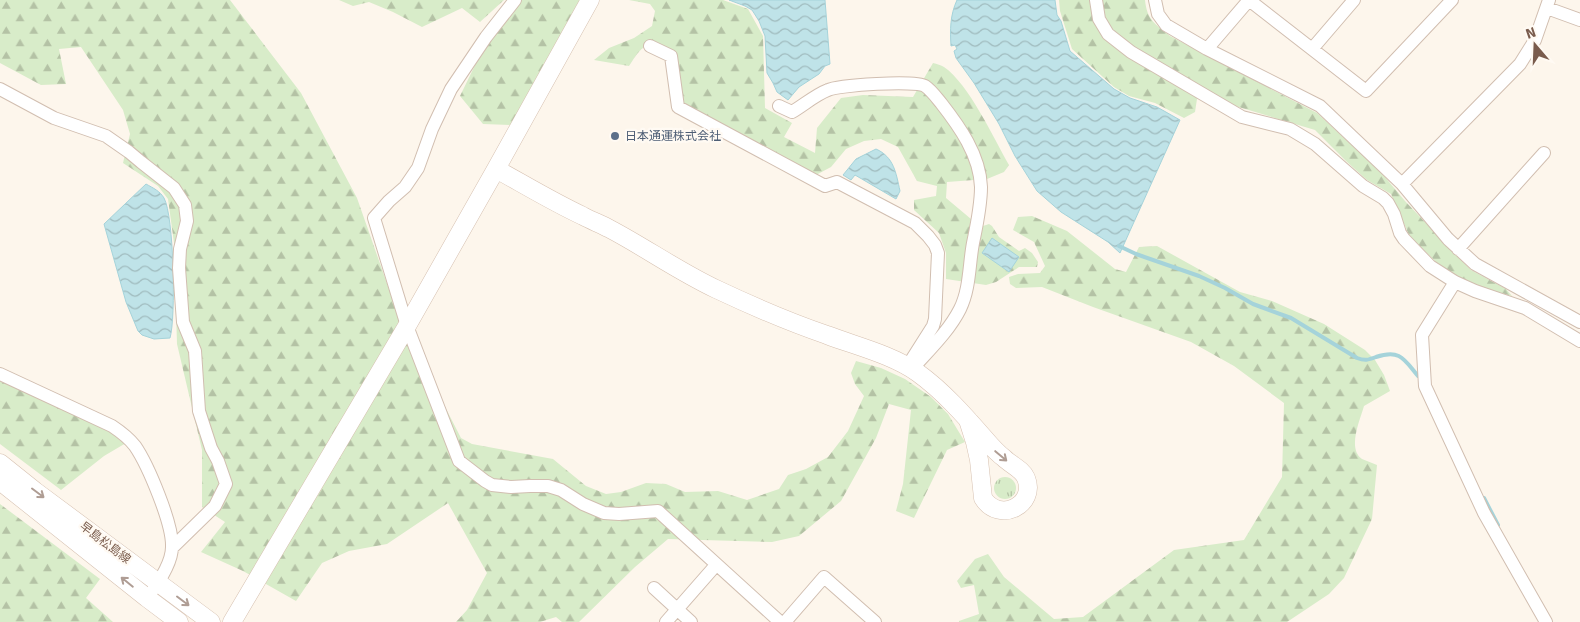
<svg xmlns="http://www.w3.org/2000/svg" width="1580" height="622" font-family="Signika,'Noto Sans JP',sans-serif">
  <defs>
    <pattern id="grass-tufts" width="24" height="20" patternUnits="userSpaceOnUse" patternTransform="scale(1.25)"><rect width="24" height="20" fill="#d8ecc9"/><path d="M3 7l-1-3M5 7V3M7 7l1-3M15 17l-1-3M17 17v-4M19 17l1-3" fill="none" stroke="#b4c2a5"/></pattern>
    <pattern id="forest-firs" width="22" height="20" patternUnits="userSpaceOnUse" patternTransform="scale(1.25)"><rect width="22" height="20" fill="#d8ecc9"/><path d="M5 1l3.5 6h-7zM16 11l3.5 6h-7z" fill="#b4c2a5"/></pattern>
    <pattern id="water-waves" width="16" height="10" patternUnits="userSpaceOnUse" patternTransform="scale(1.25)"><rect width="16" height="10" fill="#bfe3e8"/><path d="M0 5q4-4 8 0t8 0" fill="none" stroke="#a0bbbe"/></pattern>
  </defs>
  <rect width="100%" height="100%" fill="#fdf6ec"/>
  <path fill="url(#grass-tufts)" d="M994 488a11 11 0 1 1 22 0a11 11 0 1 1-22 0Z"/>
  <path fill="url(#forest-firs)" d="M0,0H230L301,93L357,198L398,315L461,438L472,444L553,459L586,486L606,494L621,492L646,483L666,484L685,492L718,491L747,500L779,489L788,475L806,469L828,457L848,431L864,396L855,384L851,373L856,361L881,368L905,379L931,397L948,414L965,442L947,450L914,518L896,511L903,484L911,410L889,404L876,438L841,501L799,536L772,542L668,539L635,567L579,622H562L556,617L540,622H456L467,610L487,573L448,503L387,544L349,551L322,563L296,601L243,571L201,552L225,522L202,507V450L177,344L174,243L168,199L158,186L123,163L130,134L123,110L81,47L59,49L66,84L41,85L0,63Z
    M339,0H504L480,22L462,8L422,27L393,12L369,2L353,6Z
    M522,0H580L511,125L483,124L460,96L480,55Z
    M629,0H723L748,9L763,36L765,108L792,123L784,137L815,153L817,128L841,98L863,95L913,97L933,63C937,64 941,65 944,67C969,84 994,139 1009,165L1004,172L987,179L947,182L946,198L971,219L967,247L980,227L989,224L992,226L999,237L1019,251L1025,248L1032,253L1038,262L1037,267H1019L996,282L986,285L946,279V253L939,233L914,210V200L936,196L937,186L917,181L898,147L881,139L864,141L846,149L831,167L816,175L683,107L674,53L657,42C640,46 638,53 629,66L594,60L609,48L634,38L652,26L655,11L650,4Z
    M1059,0H1145C1147,20 1155,24 1170,36L1317,113L1379,170L1405,201L1457,256L1471,270L1506,289L1512,296L1486,289L1461,281L1441,267L1409,235L1391,194L1367,180L1346,161L1315,130L1202,96L1197,99L1195,112L1184,118L1155,103L1129,96L1114,87L1072,49L1060,11Z
    M1032,216L1067,231L1115,269L1126,272L1139,247L1157,246L1240,292L1272,301L1324,324L1365,350L1375,360L1384,375L1390,391L1364,406C1360,420 1347,449 1362,459C1367,461 1372,463 1377,465L1372,519L1344,578L1329,594L1287,622H959V621L979,614L974,585L961,588L957,581L975,559L988,554L1004,577L1054,619L1083,617L1174,550L1244,540L1282,477L1284,403L1234,366L1191,342L1093,307L1042,287L1016,288L1010,284L1009,277L1018,274L1040,273L1045,266L1034,242L1013,230L1018,217Z
    M0,380L118,435L126,443L104,456L61,490L0,444Z
    M0,504L100,579L86,598L113,622H0Z"/>
  <path fill="url(#water-waves)" stroke="#a5d3da" d="M729,0H825L830,64L825,66L819,74L799,87L788,100L777,92L773,83L767,73L765,36L759,21L752,10L745,6Z
    M957,0H1055L1057,15L1061,21L1070,51L1114,89L1130,98L1157,107L1180,120L1120,253L1108,242L1061,212L1037,191L1015,156L999,124L974,83L956,58L954,51L957,49L955,45L951,46C950,30 950,15 957,0Z
    M876,149C894,157 896,173 900,191L896,199L855,175L851,180L843,175L856,159Z
    M146,184C153,188 160,191 164,198C174,216 176,318 170,338L154,339L142,335L138,331L126,302L104,224Z
    M992,238L1019,257L1009,272L982,253Z"/>
  <g fill="none" stroke-linecap="round" stroke-linejoin="round">
    <path stroke="#a5d3da" stroke-width="4" d="M1119,246L1136,254L1199,276L1225,288L1253,304L1291,318L1357,358C1365,361 1368,360 1376,357C1400,349 1404,359 1418,376
      M1484,498L1498,525"/>
    <g stroke="#d1beb0" stroke-width="14">
      <path id="street" d="M515,0L486,37L451,89L432,129L418,168L405,187L389,201L374,218L407,326L459,461L485,481L492,485L511,487L530,486H548L561,490L583,504L604,513L619,514L658,511L780,622
        M1096,0L1099,19L1108,34L1131,52L1242,117L1290,129L1315,144L1363,186L1383,198L1388,203L1394,214L1400,233L1404,239L1430,266L1455,282L1475,291L1525,308L1580,341
        M1155,0L1158,14L1166,25L1207,49L1320,106L1402,184L1448,239L1475,264L1580,322
        M1249,0L1366,91L1452,0
        M1547,8L1580,20
        M650,46L671,56L678,107L825,186L837,182L915,223L928,236L935,245L938,253L935,319L933,326L907,367
        M1207,49L1249,0
        M1312,49L1354,0
        M0,89L54,118L106,136L129,152L141,162L174,188L185,205L187,221L180,249L179,268L183,322L195,351L199,411L211,448L218,461L226,484L215,506L173,547
        M779,106L792,112C804,105 815,95 828,90C838,85 916,80 925,86C931,90 936,97 941,103C959,126 980,155 981,187C981,206 977,224 973,243C969,264 970,289 960,309C949,331 929,350 913,368
        M1402,184L1520,64L1535,40L1549,0
        M1458,249L1544,153
        M1455,282L1422,335L1425,386L1484,513L1546,622
        M0,374L112,426C121,432 128,437 135,446C148,465 173,524 172,547C172,563 157,585 147,598
        M654,588L691,622
        M666,622L716,565
        M785,622L824,577L875,622"/>
    </g>
    <g stroke="#d6c0b0" stroke-width="19">
      <path id="secondary" d="M496,169C525,185 553,202 583,216C592,221 601,224 610,229C646,248 678,271 716,289C752,306 789,322 827,335C856,346 893,355 918,373C943,391 965,416 985,439C991,446 997,453 1004,458C1011,465 1022,469 1026,478C1037,505 999,524 983,498L979,460L975,442L968,420
        M0,463L35,491L211,622
        M0,481L147,598L179,622
        M232,622L407,326L496,169L590,0"/>
    </g>
    <use href="#street" stroke="#fff" stroke-width="12"/>
    <use href="#secondary" stroke="#fff" stroke-width="18"/>
  </g>
  <defs><path id="oneway-shaft" d="M-6 0H5M1.5-3L5.5 0L1.5 3" fill="none" stroke-width="1.6" stroke-linecap="round" stroke-linejoin="round" transform="scale(1.25)"/></defs>
  <g stroke="#af9d94">
    <use href="#oneway-shaft" transform="translate(1001 456) rotate(40)"/>
    <use href="#oneway-shaft" transform="translate(38 493) rotate(37)"/>
    <use href="#oneway-shaft" transform="translate(127 582) rotate(-141)"/>
    <use href="#oneway-shaft" transform="translate(183 601) rotate(37)"/>
  </g>
  <circle fill="#5c6f8a" stroke="#fffaf3" stroke-width="2" cx="615" cy="136" r="5"/>
  <g text-anchor="middle" dominant-baseline="central" stroke-width="4.5" stroke-linejoin="round" paint-order="stroke">
    <g font-size="12" fill="#4e5e75" stroke="#fffaf3" text-anchor="start">
      <text x="625" y="136">日本通運株式会社</text>
    </g>
    <g font-size="12" fill="#7a5c4d" stroke="#fffaf3">
      <text transform="translate(105 543) rotate(37)">早島松島線</text>
    </g>
  </g>
  <g transform="translate(1535 45) rotate(341)" stroke="#fffaf3" stroke-width="4" paint-order="stroke">
  <path d="M0-4L9 19L0 12L-9 19Z" fill="#7a5c4d"/>
  <text y="-8" font-size="14" font-weight="bold" text-anchor="middle" fill="#7a5c4d">N</text>
  </g>
</svg>
